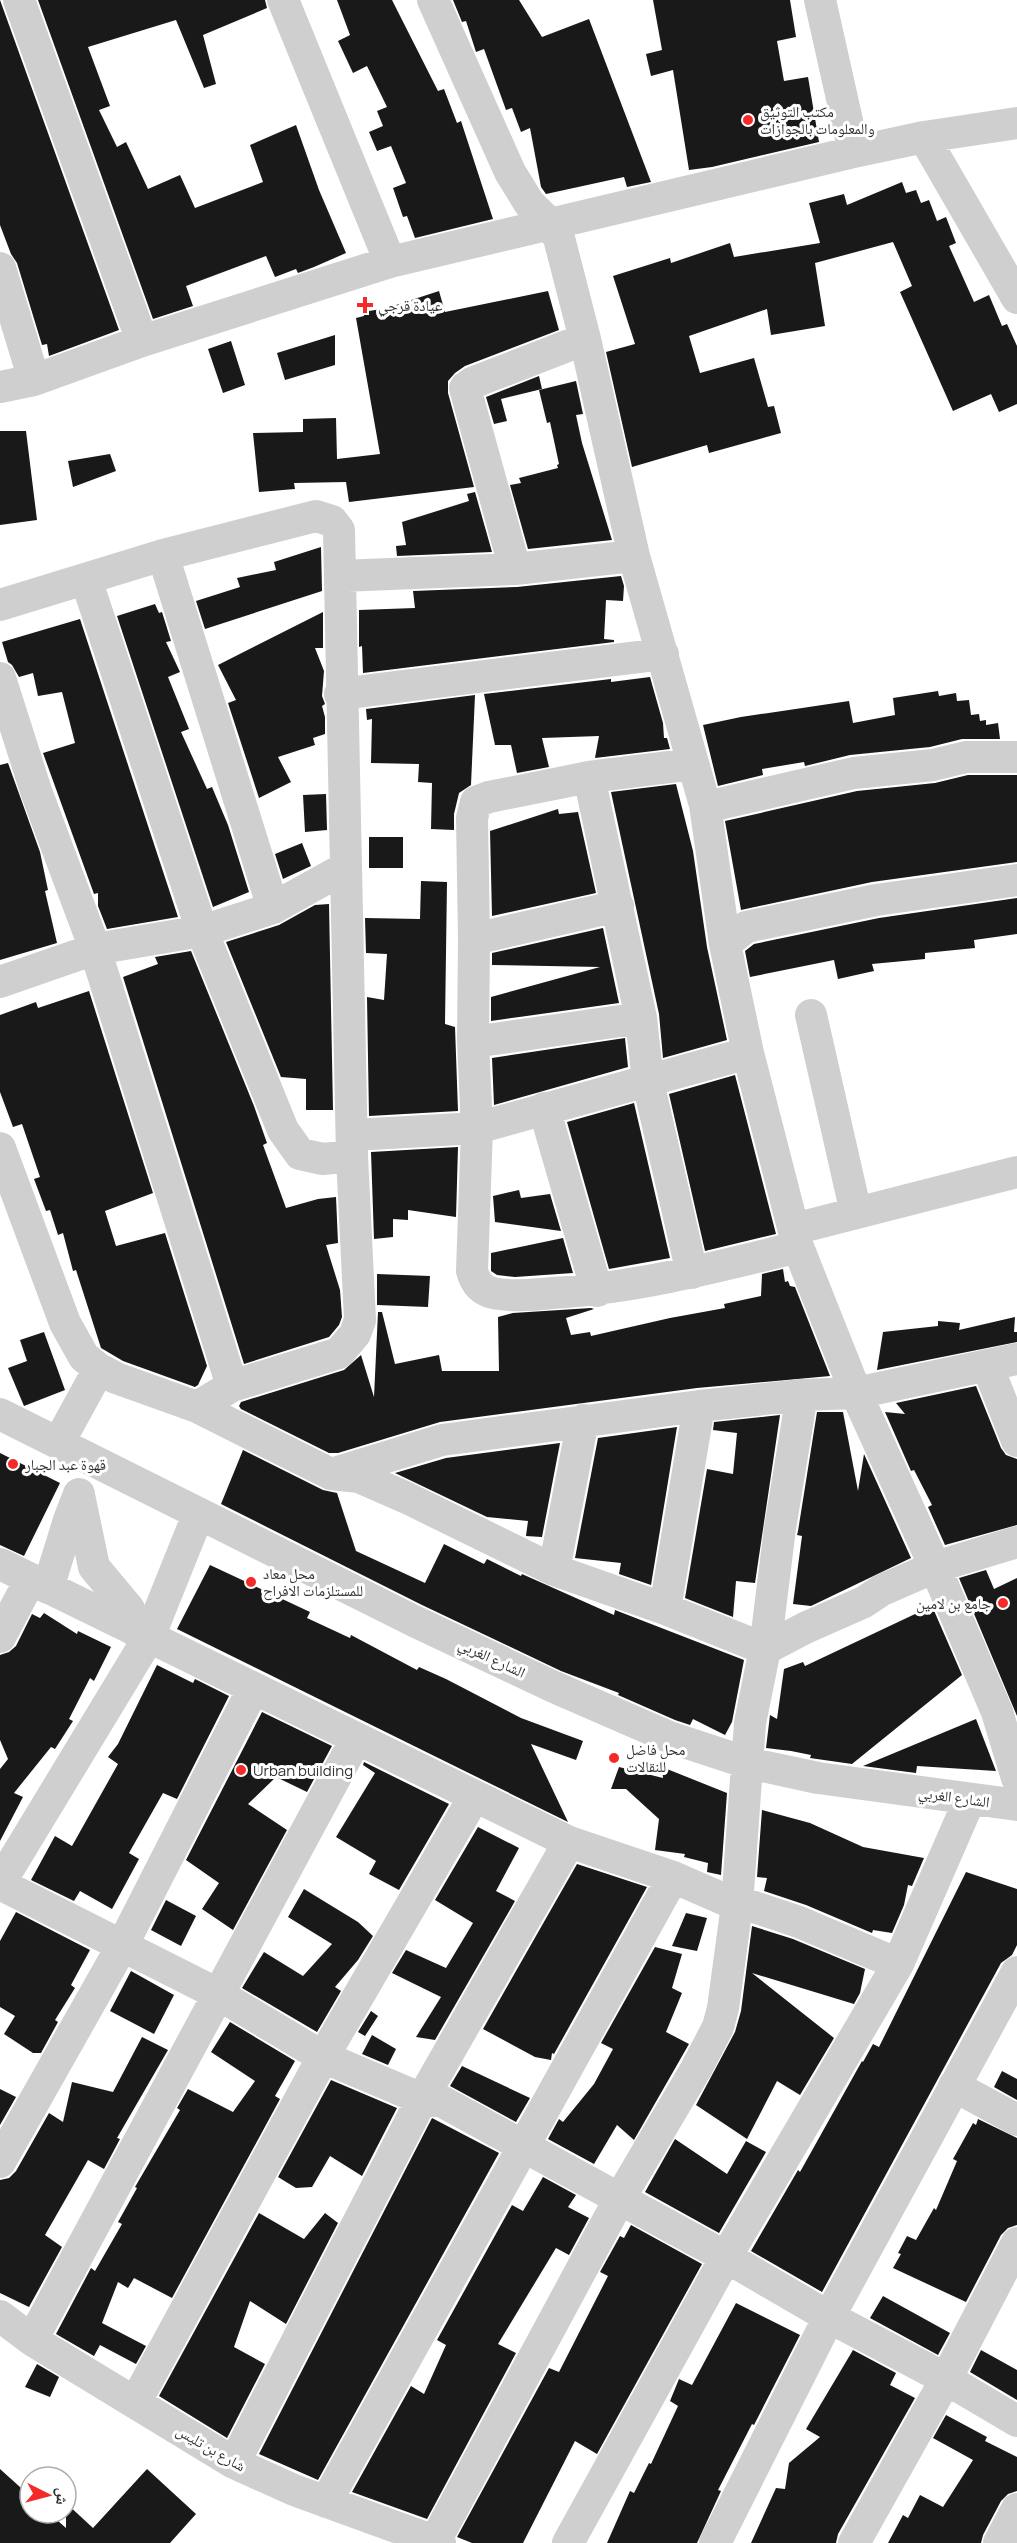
<svg xmlns="http://www.w3.org/2000/svg" width="1017" height="2543" font-family="Manrope,'Noto Naskh Arabic',sans-serif">
  <rect width="100%" height="100%" fill="#fff"/>
  <path fill="#191919" d="M0,0L119,330L49,356L47,344L42,345L17,263L11,254L0,225Z
    M38,0H265L267,8L203,35L216,84L204,88L176,20L88,47L110,106L99,110L117,147L126,142L148,189L180,175L195,208L263,182L250,145L296,125L319,190L346,253L314,267L298,273L296,269L275,277L266,256L186,286L193,306L153,319Z
    M337,0H392L438,91L444,89L457,123L461,121L493,219L415,238L407,216L403,217L393,188L406,183L391,146L377,151L369,132L383,126L377,111L387,107L367,66L353,73L338,41L350,35Z
    M453,0H519L542,37L589,19L651,182L627,187L624,177L546,194L541,187L530,128L521,132L512,108L506,110L484,49L476,52L466,21L462,22Z
    M653,0H790L796,37L777,41L784,81L808,77L819,142L712,167L689,170L673,70L651,76L646,54L662,50Z
    M902,182L906,193L916,190L921,203L929,200L937,221L946,217L956,243L949,246L974,302L989,295L1002,326L1007,324L1017,346V404L999,412L991,394L953,411L900,292L912,286L893,242L815,263L825,326L771,335L767,309L689,336L700,373L754,358L768,407L774,406L781,433L709,453L707,445L632,467L606,352L635,344L613,276L670,258L671,263L730,243L734,257L820,243L809,203L844,194L847,205Z
    M439,291L445,312L548,291L559,330L465,366L455,373L448,381V393L474,487L349,502L346,482L294,483L295,489L259,492L253,433L303,432V419L336,418L337,459L380,454L356,318L364,316L363,312L387,308Z
    M335,335V365L285,380L277,353Z
    M231,341L245,385L223,393L208,349Z
    M539,376L542,389L501,399L507,421L494,424L486,397Z
    M576,381L583,414L576,415L582,443L612,540L528,549L510,485L521,483L519,478L558,468L557,465L559,464L550,422L547,423L539,390Z
    M0,431H26L37,520L0,525Z
    M110,454L116,471L73,487L68,461Z
    M475,492L492,552L397,556L396,546L406,545L402,522L469,501L467,494Z
    M321,547L322,591L205,629L196,601L240,587L237,578L276,570L274,562Z
    M621,576L624,586L623,601L606,600L604,639L614,640V642L363,673L362,646L359,647V610L415,608L413,591L517,587Z
    M155,604L159,613L162,612L171,641L166,642L180,672L168,677L189,729L181,732L207,789L212,787L228,825L249,892L213,907L117,616Z
    M323,612V648H315L324,671L322,696L325,704L322,706L325,717V734L313,738L315,745L278,757L291,782L259,798L228,703L236,700L218,665Z
    M80,619L178,917L107,929L98,906V893L94,894L43,753L75,743L62,692L38,696L33,673L19,677L12,665L8,662L2,642Z
    M650,677L663,723L664,738H667L670,749L595,758L599,736L542,738L549,767L517,773L511,745H495L484,694L611,679V682Z
    M938,691L939,696L956,693L957,701L969,700L971,715L979,714L980,721L986,720V725L998,723L1000,739H962L930,747L850,755L805,766L804,762L762,769L763,775L718,786L703,725L741,717L849,701L853,723L895,715L893,698Z
    M475,695L471,785L459,793L454,814V830L431,829L432,783L418,782L419,764L371,763L372,719L367,720L366,709Z
    M8,763L40,852L48,890L45,891L57,943L0,960V765Z
    M968,775H1017V862L872,882L741,910L725,821L857,791L935,783Z
    M676,784L693,851L707,947L727,1040L663,1058L659,1014L611,792Z
    M326,794L327,830L305,832L303,795Z
    M558,809L559,814L578,812L596,893L492,916L490,831Z
    M369,837H403V868H369Z
    M302,843L311,866L283,879L275,854Z
    M421,881L447,882L445,1024L455,1027L458,1111L369,1116L367,997L384,1000L387,954L366,953L365,918L420,919Z
    M1017,898V934L974,940L975,948L925,953V959L872,964L874,971L838,979L834,960L750,977L745,951L754,944L879,918Z
    M329,904L333,1110H306V1079L281,1077L226,942L279,925L315,905Z
    M603,928L619,1003L491,1021V997L600,967L492,965V953Z
    M191,951L254,1106L267,1143L263,1145L286,1208L318,1199L336,1197L338,1243L326,1245L340,1290L342,1317L339,1325L329,1337L244,1364L123,977L158,964L155,957Z
    M89,991L153,1193L105,1211L116,1246L165,1233L207,1366L198,1385L195,1387L123,1361L101,1348L76,1270L73,1271L63,1233L58,1235L50,1210L46,1211L34,1179L40,1177L22,1124L13,1127L0,1092V1015L36,1002L38,1008Z
    M625,1038L628,1067L494,1105L492,1058Z
    M735,1075L776,1234L705,1251L669,1094Z
    M634,1103L670,1258L609,1269L567,1122Z
    M458,1147L456,1217L408,1210V1220L393,1219V1237L374,1239L371,1152Z
    M519,1190L521,1198L550,1194L561,1231L495,1222L493,1196Z
    M563,1238L573,1273L515,1277L497,1275L491,1271V1253Z
    M783,1269L785,1282L788,1281L790,1286L795,1287L830,1376L697,1388L440,1422L338,1453H329L241,1409L239,1406L241,1402L344,1370L361,1355L374,1397L378,1312H382L395,1364L439,1355L442,1371H499L498,1317L513,1313L591,1308L594,1309L566,1318L571,1335L590,1332L591,1336L670,1318L725,1308L724,1304L761,1296L762,1274Z
    M377,1274L430,1276L428,1307L377,1305Z
    M1015,1317L1014,1332H1017V1342L877,1370L883,1332L938,1326V1321L960,1323L959,1330Z
    M44,1332L65,1390L24,1406L8,1368L27,1361L20,1340Z
    M976,1386L1001,1448L1006,1455L1017,1459V1525L945,1545L928,1507L932,1505L914,1470L911,1471L885,1412L905,1414L896,1403Z
    M817,1412H843L858,1491L864,1454L911,1558L811,1606L793,1604L802,1536L797,1535L798,1531Z
    M780,1415L755,1583L736,1581L733,1617L685,1598L707,1469L733,1474L737,1433L713,1430L714,1422Z
    M677,1427L651,1585L619,1574L621,1563L575,1558L598,1438Z
    M560,1443L542,1537L526,1536L528,1521L487,1517L395,1473L446,1458Z
    M243,1450L323,1490L337,1493L356,1551L425,1583L444,1544L484,1564L487,1559L521,1576L522,1574L614,1615L615,1610L744,1660L732,1722L725,1735L693,1719L690,1725L675,1720L618,1695L619,1693L561,1671L422,1605L221,1504Z
    M0,1453L60,1483L24,1556L0,1545Z
    M210,1565L310,1612L307,1618L350,1638L351,1635L417,1670L419,1667L446,1679L521,1718L583,1741L576,1760L531,1744L568,1822L177,1629Z
    M986,1570L994,1589L1017,1578V1716L959,1578Z
    M932,1606L962,1675L852,1764L810,1758L811,1755L791,1751L766,1748L770,1715L777,1719L784,1669L803,1662L805,1666Z
    M44,1613L77,1634L78,1631L111,1647L94,1681L90,1678L69,1719L73,1721L55,1749L51,1747L14,1793L23,1797L0,1841V1769L8,1759L0,1740V1655L9,1652L16,1646L32,1614L40,1618Z
    M157,1665L193,1683L195,1679L229,1696L177,1799L163,1793L129,1853L139,1859L112,1909L80,1891L74,1901L31,1880L55,1836L72,1846L118,1764L108,1757L118,1744Z
    M262,1712L332,1746L307,1792L276,1777L248,1804L287,1830L233,1930L202,1909L219,1883L186,1860Z
    M976,1719L996,1771L917,1766L916,1773L863,1766Z
    M364,1762L449,1804L399,1890L369,1874L376,1861L336,1837L375,1773L363,1765Z
    M619,1767L663,1778L662,1767L727,1793L721,1875L707,1872L708,1863L684,1857L685,1854L655,1850L659,1819L626,1789H611Z
    M762,1810L810,1823L863,1847L924,1858L912,1886L908,1885L904,1905L892,1933L873,1930L872,1933L806,1905L764,1891L767,1878L757,1877Z
    M478,1827L519,1848L496,1891L515,1901L435,2040L416,2037L441,1997L392,1973L406,1950L446,1968L473,1923L435,1900Z
    M577,1864L647,1887L554,2054L552,2053L551,2060L535,2057L483,2029Z
    M966,1872L1017,1889V1945L1012,1955L1001,1963L822,2292L751,2251L798,2170L800,2172L862,2061L863,2062L873,2044L879,2047Z
    M304,1889L358,1922L373,1936L358,1960L335,1987L341,1991L317,2032L242,1988L264,1952L303,1976L332,1944L288,1917Z
    M166,1900L196,1916L181,1946L151,1930Z
    M16,1912L90,1950L71,1985L75,1988L55,2020L58,2022L41,2053H33L4,2034L15,2016L0,2007V1941Z
    M686,1913L707,1918L697,1951L672,1946Z
    M752,1926L793,1939L865,1969L860,1993L854,2004L752,1973L834,2038L800,2095L777,2081L747,2139L696,2105L735,2032L741,2011Z
    M655,1947L682,1954L672,1988L682,1993L666,2032L689,2044L634,2140L617,2125L594,2164L548,2139L559,2119L563,2122L594,2084L613,2049L601,2043Z
    M131,1971L174,1995L154,2034L110,2011Z
    M371,2011L378,2016L365,2036L358,2032Z
    M230,2022L295,2061L275,2096L280,2099L172,2298L134,2278L128,2288L118,2282L102,2323L146,2346L136,2364L100,2345L94,2356L56,2334L91,2268L95,2271L122,2224L118,2222L137,2188L135,2187L180,2110L177,2108L188,2089L233,2112L255,2081L211,2052Z
    M372,2035L396,2049L388,2065L362,2054Z
    M142,2037L168,2050L117,2138L120,2139L104,2169L88,2160L45,2235L62,2247L29,2307L0,2293V2180L9,2178L16,2171L49,2113L63,2122L72,2082L113,2092Z
    M462,2066L530,2098L516,2122L450,2086Z
    M1002,2071L1017,2079V2100L994,2087Z
    M331,2080L397,2108L362,2176L330,2156L312,2187L296,2188L278,2177Z
    M0,2089L16,2097L0,2125Z
    M432,2118L499,2153L318,2480L259,2454Z
    M978,2119L1017,2138V2225L1008,2228L1001,2235L966,2302L893,2268L901,2254L898,2253L907,2236L916,2240L934,2208L936,2210L957,2161L953,2159L973,2123L976,2125Z
    M675,2139L727,2174L746,2141L766,2152L719,2233L645,2192Z
    M543,2177L576,2195L568,2207L589,2218L569,2255L556,2248L498,2344L516,2353L427,2519L352,2492L411,2386L424,2394L446,2345L437,2340L512,2205L523,2211Z
    M259,2213L304,2239L325,2213L338,2223L286,2324L250,2301L234,2347L265,2364L227,2438L159,2396Z
    M631,2225L702,2264L597,2454L575,2441L523,2543H472L457,2537L549,2368L559,2372L608,2276L600,2272L620,2236L624,2238Z
    M883,2296L950,2333L938,2355L870,2318Z
    M736,2303L800,2335L754,2425L752,2424L718,2490L721,2491L697,2543H607L630,2491L634,2493L649,2463L651,2464L678,2406L670,2401L679,2379L692,2385Z
    M853,2350L896,2373L890,2385L915,2398L838,2534L836,2543H751L776,2488L785,2489L789,2463L820,2437L806,2429Z
    M981,2350L1017,2370V2400L970,2372Z
    M37,2364L59,2377L50,2397L25,2387Z
    M946,2415L987,2437L985,2441L1017,2457V2491L1008,2494L1001,2501L983,2535L981,2543H888L903,2515L908,2518L920,2495L943,2507L973,2460L933,2438Z
    M0,2469L30,2496V2513H49L66,2528V2503L93,2528L147,2469L196,2514L170,2543H0Z"/>
  <g fill="none" stroke-linecap="round" stroke-linejoin="round">
    <path stroke="#cfcfcf" stroke-width="32" d="M19,0L142,341
      M283,0L390,262
      M433,0L510,172L529,203L550,224L559,238L585,339L634,556L705,805L725,944L748,1053L798,1247L856,1393L935,1567L997,1712L1017,1778
      M820,0L854,152
      M924,137L1017,298
      M0,268L34,380
      M0,387L34,380L142,341L390,262L854,152L924,137L1017,123
      M163,555L273,908
      M515,569L465,388L472,383L585,339
      M340,576L515,569L634,556
      M86,579L202,931L283,1130L300,1154L323,1159L352,1156
      M0,605L163,555L316,516L332,521L339,530L352,1156L360,1320L355,1334L339,1353L232,1386L197,1407
      M0,678L36,791L95,949L232,1386
      M340,694L663,654
      M693,764L589,777L489,797L476,802L472,818L474,939L473,1042L477,1128L472,1271C475,1282 481,1290 493,1293C511,1297 534,1295 552,1293C636,1288 717,1267 798,1247
      M589,777L641,1018L648,1082L692,1273
      M705,805L719,804L854,773L933,765L966,757H1017
      M474,939L618,906
      M725,944L746,927L876,900L1017,880
      M0,982L95,949L202,931L273,908L345,868
      M811,1015L856,1213
      M473,1042L641,1018
      M544,1108L597,1291
      M353,1135L477,1128L748,1053
      M0,1148L65,1323L84,1357L99,1369L116,1378L197,1407L331,1474L359,1477L407,1498L554,1570L665,1609L765,1649L805,1628L864,1602L882,1590L935,1567L1017,1542
      M794,1229L1017,1172
      M987,1365L1017,1441
      M802,1395L856,1393L1017,1359
      M0,1414L414,1621L554,1687L669,1737L748,1763L818,1778L1017,1805
      M59,1442L99,1369
      M331,1474L442,1440L699,1406L802,1395L780,1528L765,1649L750,1723L737,1905L723,2008L718,2027L696,2069L620,2198L434,2543
      M79,1495L94,1567L129,1609L134,1630
      M0,1564L569,1842L673,1877L737,1905L754,1907L799,1922L898,1964
      M554,1570L583,1420
      M48,1588L69,1520L79,1494
      M665,1609L699,1406
      M0,1637L30,1580
      M0,1883L149,1637L198,1515
      M0,1884L218,1994L323,2057L422,2099L441,2101L726,2257L829,2317L946,2379L1017,2421
      M954,2086L1017,2120
      M0,2162L122,1946L253,1689
      M0,2316L32,2340L234,2463L294,2490L440,2543
      M32,2340L356,1739
      M135,2403L323,2057L474,1797
      M234,2463L422,2099L569,1842
      M326,2502L673,1877
      M568,2543L726,2257L898,1964L970,1799
      M715,2543L829,2317L1017,1972
      M854,2543L946,2379L1017,2243
      M999,2543L1017,2509"/>
  </g>
  <g fill="#f42a29" stroke="#fff" stroke-width="2">
    <circle cx="748" cy="120" r="6"/>
    <path d="M362 296h6v6h6v6h-6v6h-6v-6h-6v-6h6z"/>
    <circle cx="13" cy="1464" r="6"/>
    <circle cx="251" cy="1582" r="6"/>
    <circle cx="1003" cy="1603" r="6"/>
    <circle cx="614" cy="1758" r="6"/>
    <circle cx="241" cy="1770" r="6"/>
  </g>
  <g text-anchor="middle" dominant-baseline="central" stroke-width="6" stroke-linejoin="round" paint-order="stroke">
    <g font-size="15" fill="#323232" stroke="#fff" text-anchor="start">
      <text x="760" y="111">مكتب التوثيق<tspan x="760" dy="17">والمعلومات بالجوازات</tspan></text>
      <text x="378" y="305">عيادة قرجي</text>
      <text x="25" y="1464">قهوة عبد الجبار</text>
      <text x="263" y="1573">محل معاد<tspan x="263" dy="17">للمستلزمات الافراح</tspan></text>
      <text x="991" y="1603" text-anchor="end">جامع بن لامين</text>
      <text x="626" y="1749">محل فاضل<tspan x="626" dy="17">للنقالات</tspan></text>
      <text x="253" y="1770">Urban building</text>
    </g>
    <g font-size="15" fill="#323232" stroke="#fff">
      <text transform="translate(492 1658) rotate(25)">الشارع الغربي</text>
      <text transform="translate(954 1797) rotate(8)">الشارع الغربي</text>
      <text transform="translate(211 2448) rotate(30)">شارع بن تليس</text>
    </g>
  </g>
  <g transform="translate(48 2495) rotate(96)"><circle r="28" fill="#ffffff" stroke="#adadad" stroke-width="1.5"/>
  <path d="M0-4.5L10 22L0 15L-10 22Z" fill="#f42a29"/>
  <text y="-9" font-size="16" font-weight="bold" text-anchor="middle" fill="#323232">ش</text>
  </g>
</svg>
